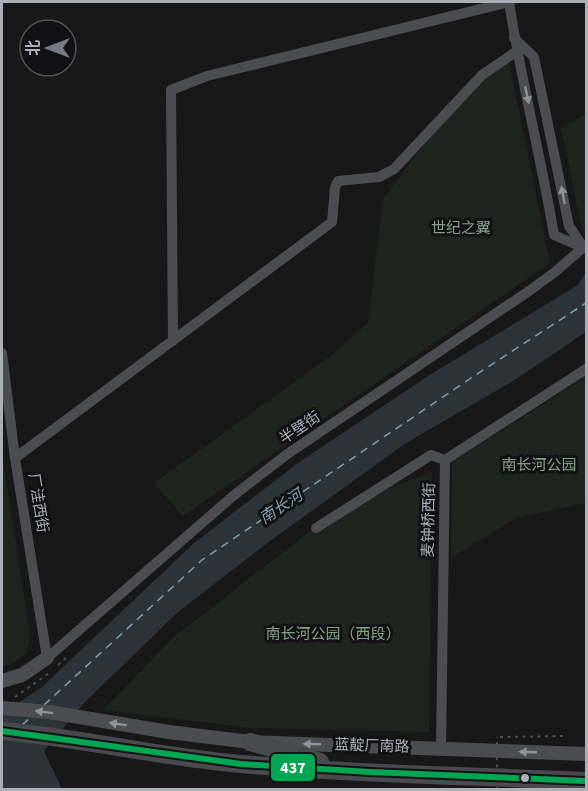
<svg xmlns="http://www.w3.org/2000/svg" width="588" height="791" font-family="'Source Sans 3','Noto Sans SC',sans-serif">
  <rect width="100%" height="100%" fill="#181818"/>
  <path fill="#1e251f" d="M509,62L550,263L183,516L154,483L332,355L368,323L383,199L481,69Z
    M586,114V229L583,234L561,128Z
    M586,377V503L516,518L451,558L452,462Z
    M2,453L30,635L27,652L13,663L2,667Z
    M432,472L429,732L250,728L103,710L174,637L341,507Z"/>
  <path fill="#2c3339" d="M586,272V332L513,381L406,443L270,541L178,612L85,702L44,751L62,789H66L2,790V714L42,687L194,543L298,463L428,376L578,285Z"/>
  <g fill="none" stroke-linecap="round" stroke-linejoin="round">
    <path stroke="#839eb1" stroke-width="1.5" stroke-dasharray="8 6" stroke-linecap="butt" d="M44,705L202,560L471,378L586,303
      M22,725L32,716"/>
    <path stroke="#4e4f52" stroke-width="2" stroke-dasharray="3 4.5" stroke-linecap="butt" d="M58,665L67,657
      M15,697L52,671
      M500,737L566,736"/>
    <path stroke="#4c4d51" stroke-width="10" d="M509,2C521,80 541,157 554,235L584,248
      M514,38L534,57L569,226L584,248
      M173,341L171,90L207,76L509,2
      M2,353L15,458L47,658
      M15,458L332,222L335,188L338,181L379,177L394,169L482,75L517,51
      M316,528L431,455L445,460
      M47,658L233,496L286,455L529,291L555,272L586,245
      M441,749L445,460L586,369"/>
    <path stroke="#4c4d51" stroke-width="14" d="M2,681L22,675L47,658
      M2,708L49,712L169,732L250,742L586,754"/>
    <path stroke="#494a4d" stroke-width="18" d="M2,731C82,738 160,757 241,764C355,774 471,776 586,781
      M250,742L320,762"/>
    <path stroke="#4e4f52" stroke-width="2" stroke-dasharray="3 4.5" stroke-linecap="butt" d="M497,790V737"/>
    <g stroke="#121214" stroke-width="10">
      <path id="bus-1" d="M2,731L241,764L370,772L586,781"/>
    </g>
    <use href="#bus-1" stroke="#00a651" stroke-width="6"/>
  </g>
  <defs><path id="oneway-solid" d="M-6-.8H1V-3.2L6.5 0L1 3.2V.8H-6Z" transform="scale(1.5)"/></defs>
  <g fill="#8e9299">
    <use href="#oneway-solid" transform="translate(527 95) rotate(78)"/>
    <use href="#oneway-solid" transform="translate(563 195) rotate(-101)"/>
    <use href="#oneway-solid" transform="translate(44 712) rotate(-173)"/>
    <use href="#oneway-solid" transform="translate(118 724) rotate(-171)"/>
    <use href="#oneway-solid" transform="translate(312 744) rotate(-178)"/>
    <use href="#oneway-solid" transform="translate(528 752) rotate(-178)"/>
  </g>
  <circle fill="#aaafb8" stroke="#121214" stroke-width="2" cx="525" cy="778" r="5"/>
  <g text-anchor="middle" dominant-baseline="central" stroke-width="6" stroke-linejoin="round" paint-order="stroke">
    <g font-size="15" fill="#82a282" stroke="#121214">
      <text x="461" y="228">世纪之翼</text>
      <text x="539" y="465">南长河公园</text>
      <text x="333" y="634">南长河公园（西段）</text>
    </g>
    <g font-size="15" fill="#aaafb8" stroke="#121214">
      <text transform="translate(300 428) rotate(-34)">半壁街</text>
      <text transform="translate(38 503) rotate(81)">厂洼西街</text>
      <text transform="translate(429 520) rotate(-89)">麦钟桥西街</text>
      <text transform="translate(372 746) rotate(2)">蓝靛厂南路</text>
    </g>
    <g font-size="16" font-style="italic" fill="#839eb1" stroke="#121214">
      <text transform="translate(281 507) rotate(-34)">南长河</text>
    </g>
  </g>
  <rect stroke="#121214" stroke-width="2" x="270" y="753" width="46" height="29" rx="6" fill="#00a651"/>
  <g font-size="16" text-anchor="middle" font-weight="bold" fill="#fff">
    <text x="293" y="773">437</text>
  </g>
  <rect width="588" height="791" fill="none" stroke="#aaafb8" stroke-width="6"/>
  <g transform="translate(48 48) rotate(270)"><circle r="28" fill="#121214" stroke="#4f5156" stroke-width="1.5"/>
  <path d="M0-4.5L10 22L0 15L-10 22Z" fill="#777a80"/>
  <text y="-9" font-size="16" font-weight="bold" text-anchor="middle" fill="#aaafb8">北</text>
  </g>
</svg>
